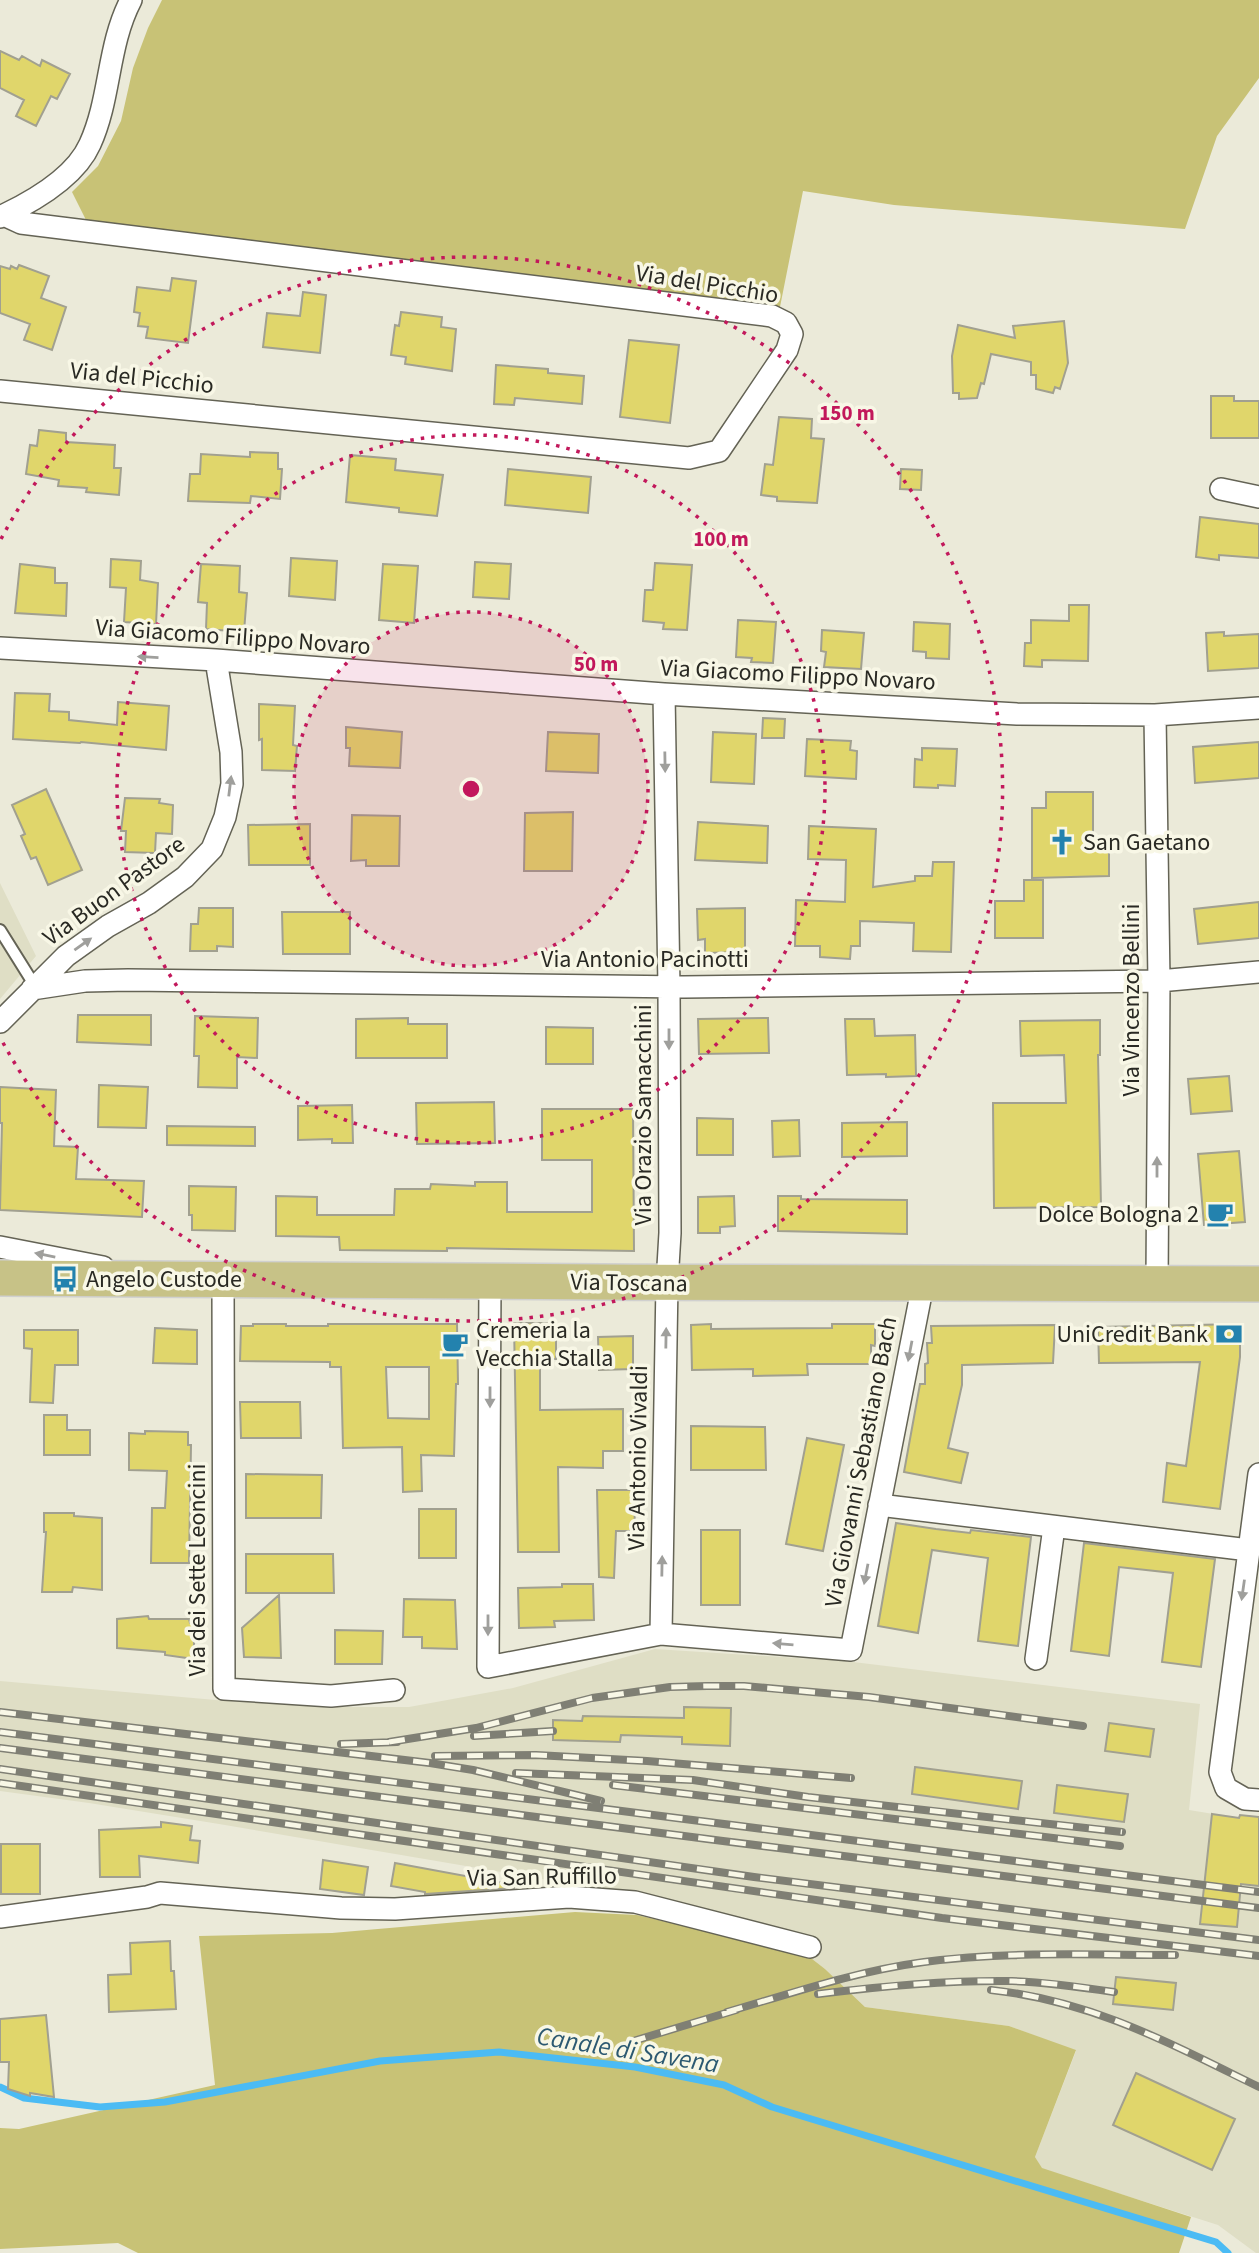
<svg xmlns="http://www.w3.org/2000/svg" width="1259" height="2253" font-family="'Source Sans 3',sans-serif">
  <rect width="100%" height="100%" fill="#ebead9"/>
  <path fill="#dfdec5" d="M0,883L36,956L0,999Z
    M655,1649L845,1661L1200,1704L1189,1810L1238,1818L1240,1815L1259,1817V2253H1256L1218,2225L1042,2169L1035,2157L1076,2051L1009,2026L865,2007L825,1969L807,1955L653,1898L219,1824L89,1803L0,1791V1681L227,1701L339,1707H409L513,1688Z"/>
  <path fill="#c8c276" d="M162,0H1259V78L1217,136L1185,229L894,205L803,191L779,312L90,228L72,192L98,166L121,121L133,68L148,28Z
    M575,1912L637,1915L807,1955L825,1969L865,2007L1009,2026L1076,2050L1035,2157L1042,2168L1191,2217L1179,2253H138L118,2243L0,2249V2128L19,2129L215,2085L199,1936L332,1933Z"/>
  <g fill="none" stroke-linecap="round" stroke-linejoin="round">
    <path stroke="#4bbbf4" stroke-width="7" d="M0,2087L24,2098L100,2107L165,2102L380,2061L499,2052L635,2067L724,2085L772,2107L1216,2242L1228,2253"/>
  </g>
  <path fill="#e0d66b" stroke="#a1a090" stroke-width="2" fill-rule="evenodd" d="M0,51L19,60L22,56L40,66L42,60L70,74L57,99L51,96L36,126L16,116L24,100L0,88Z
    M19,265L49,276L41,298L66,307L52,350L24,340L30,324L0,313V266L10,269L11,266L17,269Z
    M172,278L196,281L188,343L146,338L148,327L138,326L140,313L134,312L137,287L170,291Z
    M303,292L326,295L320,353L263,347L267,313L300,316Z
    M401,312L442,317L441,327L456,329L452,371L405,364L406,357L391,355L395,325L399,326Z
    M1064,321L1068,363L1060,389L1055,387L1053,393L1036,389V375H1031V362L991,354L984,384L981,383L977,398L959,399V393H953L952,356L958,325L1015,338L1013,326Z
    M629,340L679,345L670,423L620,417Z
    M496,365L548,369V373L584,376L582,404L515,398L514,405L494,404Z
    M1211,396H1234V401H1259V438H1211Z
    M779,417L812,419L811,438L824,439L817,503L777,501V497L761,495L765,464L773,465Z
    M39,430L66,433V442L115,445L114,468H121L119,495L86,492L87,488L58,486L59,480L26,474L30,445L37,446Z
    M250,452L278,453V469H282L280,499L251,496L250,503L188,501L190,474H200L201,454L250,457Z
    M350,455L396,459L395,470L443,475L437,516L399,512V508L346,502Z
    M508,469L591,477L588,513L505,505Z
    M901,469L922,470L921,490L900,489Z
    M1200,517L1259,524V558L1219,555V560L1196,557Z
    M291,558L337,561L335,600L289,596Z
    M111,559L141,561L140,580L158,583L156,624L124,622L126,588L110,587Z
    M475,562L511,564L509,599L473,597Z
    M655,563L692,565L687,630L663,629L664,623L643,621L645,590H653Z
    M20,564L55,568V583H67L66,616L15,613Z
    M201,564L240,566L239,592L247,593L244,632L206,629L207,603L198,602Z
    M383,564L418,566L414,623L379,620Z
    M1069,605H1089L1088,661L1042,660V667L1024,666L1025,643H1031V620L1069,621Z
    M738,620L776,622L773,663L751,662L752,658L736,657Z
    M914,622L950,624L949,659L926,658V652L913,651Z
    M822,630L864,633L861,669L824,667L826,652L821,651Z
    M1224,632V636L1259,634V668L1208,671L1206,633Z
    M15,693L50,694L49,711L69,712V720L117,725L118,702L169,706L166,750L81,742L80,743L13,739Z
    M259,704L295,706L293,745L297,746L295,771L262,770V739L259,740Z
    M763,718L785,719L784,738H762Z
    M346,727L402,732L400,768L349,766L350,748H346Z
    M548,732L599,734L598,773L546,771Z
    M713,732L756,734L754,784L711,782Z
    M807,739L851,741L850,750L857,751L856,779L805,776Z
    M1259,742V778L1195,783L1193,747Z
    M922,748L957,749L955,786L938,785V788L914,787L915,759L922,760Z
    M46,789L82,870L48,885L36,857L31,859L21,836L25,834L12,805Z
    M1046,792H1093V840H1109V876L1032,878V808H1046Z
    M125,798L160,799L159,803L173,805L172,834L156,833L155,853L125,852L126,831H121Z
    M573,812L572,871H524L525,813Z
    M352,815L400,816L399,866H366V860L351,861Z
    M698,822L768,826L767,863L695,860Z
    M310,824V865H249L248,825Z
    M809,826L876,829L873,887L915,881V876H932L933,862H954L951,952L913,951L914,923L860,921V946H851L850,959L820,957V946H795L796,900L845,902L846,860L808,859Z
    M1024,880H1043V938H995V901H1024Z
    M1259,902V938L1198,944L1194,909Z
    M199,908H233V947L217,946V951H190L191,924H198Z
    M745,908V952L705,953V939L698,940L697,909Z
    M282,912H350V954H283Z
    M78,1015H151V1045L77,1042Z
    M195,1016L258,1018L257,1058L237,1057V1088L198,1087L199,1056H194Z
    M408,1018V1024H447V1058H356V1019Z
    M768,1018L769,1053L699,1054L698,1019Z
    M845,1019H874L875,1036L915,1035L916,1076L886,1077V1074L847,1075Z
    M1100,1020V1055H1098L1101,1207L994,1208L993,1103H1066L1064,1055L1021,1056L1020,1021Z
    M546,1027L593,1028V1064H546Z
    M1229,1076L1232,1111L1191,1114L1188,1079Z
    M99,1085L148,1087L146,1128L98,1127Z
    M0,1087L56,1090L54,1146L78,1147L76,1179L144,1181L142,1217L0,1210L2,1123H0Z
    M494,1102L495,1143L417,1144L416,1103Z
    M352,1105L353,1143H332V1139L298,1140V1106Z
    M542,1109H633L634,1251L447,1248V1251L340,1250L339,1237L276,1236V1196L317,1197V1215H394L395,1189H430L431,1184L475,1186V1182H507V1212H592V1160H542Z
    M697,1118L733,1119V1155H697Z
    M799,1120L800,1156L773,1157L772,1121Z
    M907,1122V1156L842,1157V1123Z
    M167,1126L255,1127V1146L167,1145Z
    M1239,1151L1245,1222L1204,1225L1198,1154Z
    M189,1186L236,1187L235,1231L192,1230V1215H189Z
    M734,1196L735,1226L720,1227V1233H698V1197Z
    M778,1196H801V1199L907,1200V1234L778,1231Z
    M514,1323H556V1359H540V1410L623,1409V1451H603V1468L558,1467L559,1552H518Z
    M253,1324H286V1326H328V1324H457L458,1384H456L454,1456L421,1455L422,1491L403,1492L402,1447L343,1448L341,1367H330V1362L240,1361L241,1326H253ZM386,1367H429V1419L388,1418Z
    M711,1324V1329L832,1328V1324H875V1346L871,1345V1364H807L808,1375L753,1376V1369L692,1370L691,1325Z
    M1240,1324V1357L1220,1509L1163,1502L1167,1463L1186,1466L1200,1362L1099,1363L1098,1327Z
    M1055,1325L1053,1363L962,1365V1385L948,1448L968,1453L961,1483L904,1472L920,1384H925V1364L928,1363L927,1343H932L931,1326Z
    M155,1328L197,1330V1364L153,1363Z
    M24,1330H78V1365H55L53,1403L30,1402L32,1349L24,1348Z
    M633,1336V1369L599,1370L598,1337Z
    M240,1402H300L301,1438H241Z
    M44,1415H67V1430H90V1455H44Z
    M691,1426L765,1427L766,1470H691Z
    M145,1431L188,1432V1445H191L189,1563H151L152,1508H165L167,1471L129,1470V1433L145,1434Z
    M807,1438L844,1445L823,1551L786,1544Z
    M246,1474L322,1475L321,1518H246Z
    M597,1490H634L635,1531H616L614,1578L599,1577Z
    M419,1509H456V1558H419Z
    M44,1513H74V1516L102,1518V1590L73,1587L72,1592H42L46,1532H44Z
    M896,1523L936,1529L970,1533L971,1530L1031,1537L1018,1646L978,1641L988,1558L932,1550L918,1633L878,1626Z
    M701,1530H740V1605H701Z
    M1084,1543L1215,1559L1201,1667L1162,1662L1173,1573L1119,1567L1109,1656L1071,1651Z
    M246,1554H333L334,1593H246Z
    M562,1584H593L594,1620L554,1621L555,1627L519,1628L518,1588L562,1587Z
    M279,1595L281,1658L244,1657L242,1628Z
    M404,1599L455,1600L457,1649L422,1648V1637H403Z
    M148,1616L149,1619H189L190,1623H194V1659L165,1655V1652L117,1648V1619Z
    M335,1630L383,1631L382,1664H335Z
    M684,1707L731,1708L730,1746L682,1744V1737L621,1735L620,1742L553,1740V1720L582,1721L583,1716L684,1718Z
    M1109,1723L1154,1729L1150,1757L1105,1751Z
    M915,1767L1022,1781L1018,1809L912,1794Z
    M1057,1785L1128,1794L1124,1822L1054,1813Z
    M1212,1814L1239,1818L1240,1815L1259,1817V1886L1241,1884L1237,1927L1200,1924Z
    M161,1822L192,1826L190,1840L200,1841L198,1863L139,1856L140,1877H100L99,1830L161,1827Z
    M1,1844H40V1894H1Z
    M323,1860L368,1867L364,1895L320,1889Z
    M395,1863L514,1885V1888L425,1894V1892L391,1886Z
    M170,1941L171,1971H174L176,2009L109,2012L108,1975L131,1974L130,1943Z
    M1116,1977L1176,1983L1173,2010L1113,2004Z
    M46,2015L54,2097L30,2093V2096L8,2089L9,2062H0V2019Z
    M1136,2073L1235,2119L1212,2170L1113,2125Z"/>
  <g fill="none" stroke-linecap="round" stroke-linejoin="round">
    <g stroke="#646355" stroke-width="14">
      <path id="lane" d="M0,930L35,986"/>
    </g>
    <g stroke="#646355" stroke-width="24">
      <path id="street" d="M0,217C32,202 75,178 90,144C111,98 107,46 131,0
        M0,391L689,458L719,451L787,350L792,334L786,323L772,316L21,223L4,215
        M1221,489L1259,497
        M0,648L216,660L664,694L1017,714L1155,715L1259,708
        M1155,715L1159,981L1157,1284
        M32,989L85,981L128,980L684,987L1159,981L1259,972
        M0,1022L66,956L108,926L149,903L185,877L212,849L225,817L232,784L231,752L216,660
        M0,1247L103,1267
        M223,1280L224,1689L331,1696L394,1690
        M490,1280L488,1667L661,1634L851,1650L923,1284
        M1259,1474L1220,1772L1226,1788L1245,1799L1259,1800
        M879,1505L1249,1550
        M661,1634L667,1283L670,1233L669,987L664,694
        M1036,1659L1054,1527
        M0,1917L147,1897L160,1893L341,1908L395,1909L569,1897L635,1902L810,1947"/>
    </g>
    <g stroke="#d0d0cf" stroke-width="38">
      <path id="primary" d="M0,1278C420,1282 839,1283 1259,1284"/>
    </g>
    <use href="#lane" stroke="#fff" stroke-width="10"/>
    <use href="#street" stroke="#fff" stroke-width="21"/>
    <use href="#primary" stroke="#c7c287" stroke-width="35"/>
    <g stroke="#7f7f74" stroke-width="8">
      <path id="rail" d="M0,1712L430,1763L473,1770L601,1801
        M0,1732L1259,1892
        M474,1736L553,1731
        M389,1742L476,1728L592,1698L670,1687L707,1686H744L869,1697L1083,1726
        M341,1744L397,1742
        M0,1748L723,1841L1259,1908
        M435,1756L536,1755L647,1761L851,1778
        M0,1769L754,1877L1259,1940
        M516,1773L693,1780L808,1797L1122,1832
        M0,1783L942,1918L1259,1956
        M613,1785L1120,1846
        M991,1990C1093,2001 1169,2043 1259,2087
        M818,1994C882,1986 948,1980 1012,1981C1046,1982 1081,1987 1114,1992
        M727,2012C792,1993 857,1971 924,1962C1007,1951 1091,1955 1175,1955
        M630,2042L736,2010"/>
    </g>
    <use href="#rail" stroke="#f8f7e6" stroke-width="5" stroke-dasharray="16" stroke-linecap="butt"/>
  </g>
  <defs><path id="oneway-solid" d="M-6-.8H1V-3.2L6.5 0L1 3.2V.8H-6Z" transform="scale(1.75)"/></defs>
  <g fill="#9f9f9c">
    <use href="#oneway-solid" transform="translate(148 657) rotate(-177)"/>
    <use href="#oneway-solid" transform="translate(665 762) rotate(89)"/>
    <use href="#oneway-solid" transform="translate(230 786) rotate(-83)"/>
    <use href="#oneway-solid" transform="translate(83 944) rotate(-35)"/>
    <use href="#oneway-solid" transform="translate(669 1039) rotate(90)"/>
    <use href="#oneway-solid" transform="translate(1157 1167) rotate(-90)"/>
    <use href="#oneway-solid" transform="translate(45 1255) rotate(-169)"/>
    <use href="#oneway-solid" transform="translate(666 1338) rotate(-89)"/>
    <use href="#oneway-solid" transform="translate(910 1351) rotate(101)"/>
    <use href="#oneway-solid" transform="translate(490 1397) rotate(90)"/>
    <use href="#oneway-solid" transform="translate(662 1566) rotate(-89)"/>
    <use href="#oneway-solid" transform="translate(866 1574) rotate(101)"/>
    <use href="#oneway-solid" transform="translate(1243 1590) rotate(98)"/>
    <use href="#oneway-solid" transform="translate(488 1625) rotate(90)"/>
    <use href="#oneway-solid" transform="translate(783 1644) rotate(-175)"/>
  </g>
  <circle cx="471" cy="789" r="177" fill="#c2185b" fill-opacity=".12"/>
  <g fill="none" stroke="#c2185b" stroke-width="3.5" stroke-dasharray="3.5 7">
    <circle cx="471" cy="789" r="177"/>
    <circle cx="471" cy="789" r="354"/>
    <path d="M1 539A532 532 0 1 1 1 1039"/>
  </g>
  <defs>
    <g id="church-bare" transform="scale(2.1)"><path d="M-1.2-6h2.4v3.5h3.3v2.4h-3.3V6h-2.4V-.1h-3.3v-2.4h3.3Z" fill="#2382ae" stroke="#f8f7e6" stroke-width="2.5" paint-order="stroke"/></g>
    <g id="cafe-bare" transform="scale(2.1)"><path d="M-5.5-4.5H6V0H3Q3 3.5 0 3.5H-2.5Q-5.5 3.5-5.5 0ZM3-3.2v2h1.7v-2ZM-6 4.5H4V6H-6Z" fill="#2382ae" stroke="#f8f7e6" stroke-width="2.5" paint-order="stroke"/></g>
    <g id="bus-bare" transform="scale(2.1)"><path d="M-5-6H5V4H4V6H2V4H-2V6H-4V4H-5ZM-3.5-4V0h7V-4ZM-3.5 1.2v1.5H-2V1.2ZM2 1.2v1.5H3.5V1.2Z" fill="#2382ae" stroke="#f8f7e6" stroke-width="2.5" paint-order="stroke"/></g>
    <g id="bank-bare" transform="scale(2.1)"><path d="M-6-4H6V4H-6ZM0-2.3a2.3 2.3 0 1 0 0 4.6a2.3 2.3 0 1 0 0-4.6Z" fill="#2382ae" stroke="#f8f7e6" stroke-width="2.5" paint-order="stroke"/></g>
  </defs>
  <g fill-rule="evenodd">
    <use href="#church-bare" x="1062" y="842"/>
    <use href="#cafe-bare" x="1220" y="1214"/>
    <use href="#bus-bare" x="65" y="1279"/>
    <use href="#bank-bare" x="1229" y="1334"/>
    <use href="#cafe-bare" x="455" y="1344"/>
  </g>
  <g text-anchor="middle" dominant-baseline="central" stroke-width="7" stroke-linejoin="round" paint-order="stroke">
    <g font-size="24" fill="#292923" stroke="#f8f7e6">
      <text transform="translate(707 284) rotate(9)">Via del Picchio</text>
      <text transform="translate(142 378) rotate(6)">Via del Picchio</text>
      <text transform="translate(233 637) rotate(4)">Via Giacomo Filippo Novaro</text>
      <text transform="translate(798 675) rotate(3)">Via Giacomo Filippo Novaro</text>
      <text transform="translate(114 891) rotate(-36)">Via Buon Pastore</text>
      <text x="645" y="959">Via Antonio Pacinotti</text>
      <text transform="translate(1131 1000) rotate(-90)">Via Vincenzo Bellini</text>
      <text transform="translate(643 1115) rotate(-90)">Via Orazio Samacchini</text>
      <text transform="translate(629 1283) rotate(1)">Via Toscana</text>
      <text transform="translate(638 1458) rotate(-89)">Via Antonio Vivaldi</text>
      <text transform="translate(861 1462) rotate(-79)">Via Giovanni Sebastiano Bach</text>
      <text transform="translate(197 1570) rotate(-90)">Via dei Sette Leoncini</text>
      <text transform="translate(542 1877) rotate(-1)">Via San Ruffillo</text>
    </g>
    <g font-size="24" fill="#292923" stroke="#f8f7e6" text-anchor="start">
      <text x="1083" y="842">San Gaetano</text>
      <text x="1199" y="1214" text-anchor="end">Dolce Bologna 2</text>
      <text x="86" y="1279">Angelo Custode</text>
      <text x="476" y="1330">Cremeria la<tspan x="476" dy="28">Vecchia Stalla</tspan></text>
      <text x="1208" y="1334" text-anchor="end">UniCredit Bank</text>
    </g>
    <g font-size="26" font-style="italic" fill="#2c5971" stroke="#f8f7e6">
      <text transform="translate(628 2050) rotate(9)">Canale di Savena</text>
    </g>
  </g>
  <circle cx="471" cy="789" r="10" fill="#c2185b" stroke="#f8f7e6" stroke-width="3.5"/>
  <g font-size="21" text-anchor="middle" font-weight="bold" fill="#c2185b" stroke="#f8f7e6" stroke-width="7" stroke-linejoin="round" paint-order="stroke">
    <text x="847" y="420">150 m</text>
    <text x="721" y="546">100 m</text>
    <text x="596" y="671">50 m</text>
  </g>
</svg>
